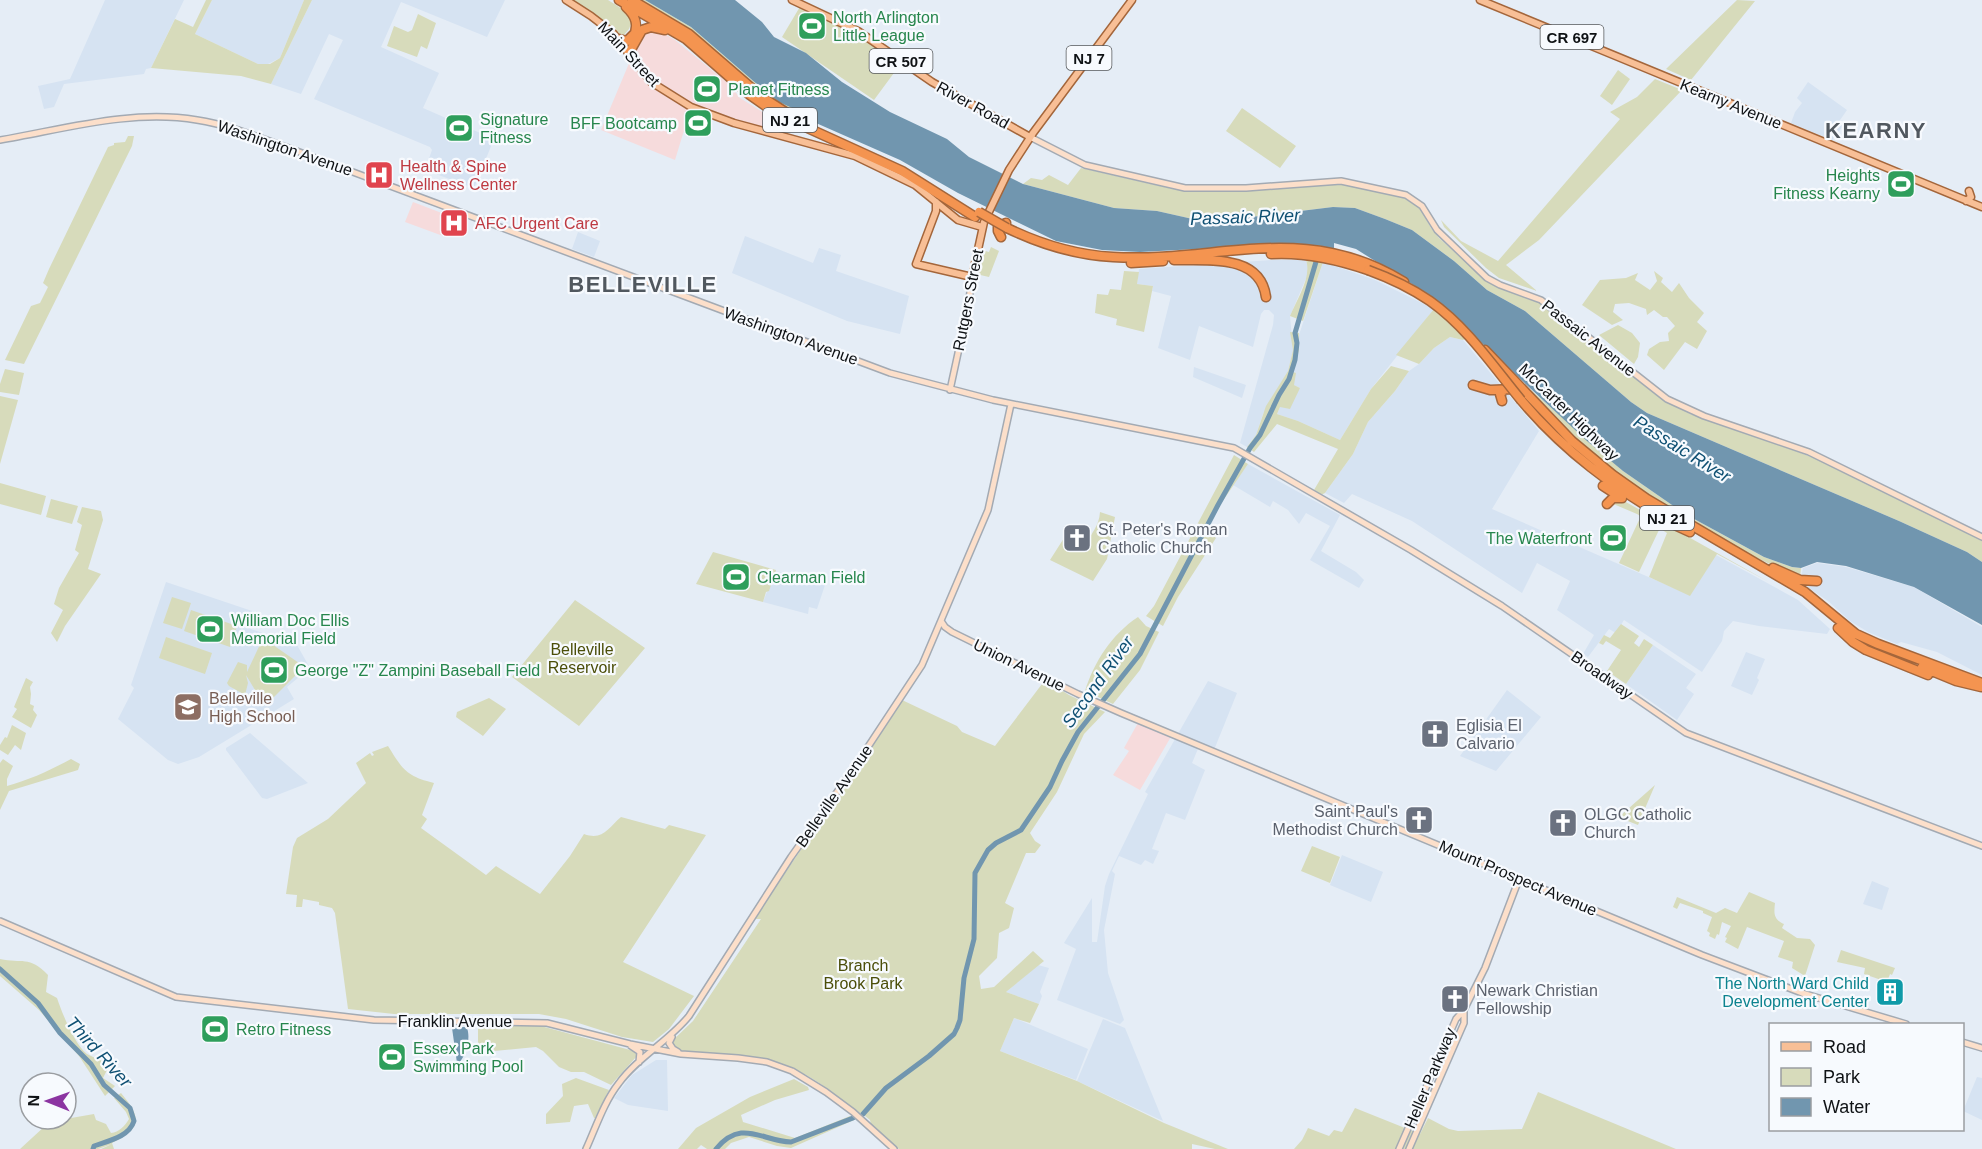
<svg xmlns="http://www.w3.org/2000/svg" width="1982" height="1149" font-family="Arial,sans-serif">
  <rect width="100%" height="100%" fill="#e5edf6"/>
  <path fill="#f6dbdc" d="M651,30L663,33L675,40L730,85L740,98L775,120L769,129L713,112L693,104L657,83L643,68L634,53L646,31Z
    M630,61L649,85L688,110L689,114L675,160L601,130Z
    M413,202L460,220L454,232L445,228L443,236L405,222Z
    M1139,721L1172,735L1140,790L1113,775L1129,751L1124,748Z"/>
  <path fill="#d6e3f2" d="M105,0H184L151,68L146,69L144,74L64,84L54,107L44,109L38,86L70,79Z
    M212,0H304L280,58L266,65L258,64L195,34Z
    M312,0H505L487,37L401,2L381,47L439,73L423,108L494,139L474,188L425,170L432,150L430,147L314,99L343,40L329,34L301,94L271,84Z
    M1808,82L1847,110L1838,123L1843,126L1832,140L1791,123L1795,112L1802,103L1797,98Z
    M578,232L600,241L594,257L572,249Z
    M745,236L813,263L819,248L841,255L836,271L909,296L900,334L847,321L732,273Z
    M1273,260H1306L1308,267L1307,276L1290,316L1293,350L1288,371L1263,414L1256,435L1247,447L1240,443L1273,325L1274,315L1269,310H1264L1261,314L1253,347L1199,326L1190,360L1158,348L1171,296L1152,291L1153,286L1137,284L1139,269Z
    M1323,262L1375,280L1434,309L1371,389L1340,440L1298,421L1277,414L1280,407L1300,388L1294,385L1292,372L1299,350L1298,338Z
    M1450,337L1463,340L1539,431L1492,509L1690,595L1716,555L1798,600L1830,629L1827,634L1759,626L1733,621L1724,631L1722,641L1702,672L1624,620L1616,633L1609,629L1588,657L1583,654L1594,635L1557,610L1570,581L1537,563L1522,593L1412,521L1352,494L1344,503L1325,493L1353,454L1368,422L1395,391L1409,371L1419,364L1434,348Z
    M1194,367L1246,385L1242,398L1193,377Z
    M1248,464L1340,515L1321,551L1356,572L1364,580L1359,588L1310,560L1330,526L1306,513L1299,524L1288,510L1273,501L1270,507L1233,485Z
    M1817,563L1846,567L1914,587L1982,627V675L1937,652L1901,642L1897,644L1868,632L1850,621L1828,601L1800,582L1803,568Z
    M775,571L825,585L817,609L809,607L808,614L763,602Z
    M166,582L252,611L248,628L297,645L310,668L287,687L294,699L199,757L178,764L168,760L118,719L134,688L131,685Z
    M1653,645L1696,674L1686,688L1694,694L1677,720L1626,684Z
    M1746,652L1765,659L1757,678L1759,680L1752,695L1731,686Z
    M1208,681L1237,693L1214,750L1200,744L1192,763L1205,770L1185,820L1166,813L1152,849L1159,851L1153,864L1145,860L1141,865L1119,856L1112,871L1115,874L1104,930L1108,973L1124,1020L1120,1024L1057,1000L1076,949L1064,943L1092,898V942H1097L1105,886L1109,874L1148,794L1145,792Z
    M1507,690L1541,717L1496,771L1460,756Z
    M250,733L308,783L267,799L262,798L226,750V748Z
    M1342,855L1383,872L1371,902L1330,885Z
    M1872,881L1889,888L1882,910L1863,904Z
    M1038,965L1049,968L1040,992L1042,996L1039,1004L1006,992Z
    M1014,1018L1088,1049L1076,1080L1000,1051Z
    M1103,1019L1125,1028L1163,1121L1077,1081Z
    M656,1060H667L668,1111L628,1105L614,1098L632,1075Z
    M1977,1077L1982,1078V1120L1963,1111Z"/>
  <path fill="#d7dbbb" d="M206,0H212L195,34L258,64H270L280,58L304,0H312L271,84L241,76L151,68L175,19L193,27Z
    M569,0H608L630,14L632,21L629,29L623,36Z
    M640,0H645L691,27L766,92C778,101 811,114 816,123L777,104L690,30Z
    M1737,0L1755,1L1691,80L1666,69Z
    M801,5L858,31L902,62L874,100L782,37Z
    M418,14L436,23L427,49L421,46L417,57L387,46L394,26L408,32L412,30Z
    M1618,70L1630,79L1612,105L1600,96Z
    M1655,79L1682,90L1539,240L1506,265L1537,291L1499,278L1486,268L1444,227L1441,220L1461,241L1498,261L1620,119L1610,112L1637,97Z
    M1242,108L1296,146L1280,168L1226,131Z
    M128,136H134L132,146L24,364L5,360L31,306L40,303L48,287L43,283L49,269L108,147L114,145V143L125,142Z
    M1081,168L1173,189L1198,191L1275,189L1326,184L1346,185L1403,197L1418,205L1431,228L1439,238L1488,282L1503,289L1534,297L1666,401L1690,414L1742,431L1827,463L1982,540V562L1967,552L1899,521L1647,413L1631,402L1525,311L1487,290L1454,261L1412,230L1385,219L1355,208L1333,207L1226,220H1197L1157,211L1114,208L1023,184L1031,178L1042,180L1049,175L1068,185Z
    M991,247L999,251L989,277L976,274L982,250L989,252Z
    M1306,260L1323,262L1303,321L1290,316C1297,299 1312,277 1306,260Z
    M1124,271L1139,272L1137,284L1153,286L1144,332L1116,325L1117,319L1095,313L1097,294L1108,295L1110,289L1121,290Z
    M1654,271L1663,278L1661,282L1672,292L1679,283L1689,298L1704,313L1697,322L1707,331L1697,349L1685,342L1664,370L1647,355L1649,349L1660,342L1669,341L1668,333L1675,326L1667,317H1663L1654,310L1647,315L1646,309L1629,303L1615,304L1613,312L1623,320L1612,325L1582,305L1600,280L1626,278L1638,273L1635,280L1650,290L1657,281Z
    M1434,309L1465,339L1463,340L1450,337L1434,348L1419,364L1396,355Z
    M1618,325L1632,333L1640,343L1638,357L1634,364L1599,335Z
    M1290,332L1299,333V350L1293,372L1296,373L1294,385L1300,388L1290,409L1280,407L1277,414L1298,421L1340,440L1371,389L1391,366L1409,371L1395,391L1368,422L1353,454L1325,493L1321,495L1314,490L1338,449L1277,424L1254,452L1247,447L1256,435L1266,406L1288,371L1293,350Z
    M5,369L24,373L19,395L0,392V384Z
    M1522,382L1623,471L1685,514L1764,557L1792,567L1801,568L1800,578C1739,551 1665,511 1612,469C1580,444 1551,414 1521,385Z
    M0,396L18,400L0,464Z
    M1234,455L1248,464L1220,505L1206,530L1216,538L1178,597L1163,626L1146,616L1154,606Z
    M0,483L46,496L41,515L0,504Z
    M51,499L78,506L72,524L46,517Z
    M1613,500L1624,501L1769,582L1717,554L1690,596L1649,577L1667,533L1637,514L1611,503Z
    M82,507L101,511L103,520L88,569L101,574L65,626L57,642L51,633L63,610L54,604L59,588L79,553L75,550L82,525L77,522Z
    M1100,512L1115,517L1107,559L1093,581L1050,560L1064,538L1086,546C1091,532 1099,527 1100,512Z
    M1640,518L1659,530L1639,572L1619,563Z
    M713,552L776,570L769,591L766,592L763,602L696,584Z
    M172,597L191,603L182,629L163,623Z
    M575,600L645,648L579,726L512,677Z
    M191,610L237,626L230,647L184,631Z
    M1138,617L1146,626L1159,632L1140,670L1113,704L1085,691C1094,662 1112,634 1138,617Z
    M1621,624L1639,636L1634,643L1639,647L1644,639L1653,645L1626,684L1607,671L1621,650L1606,641L1603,645L1599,643L1604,635L1610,638Z
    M166,637L212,653L205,674L159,658Z
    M263,638L299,663L300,667L296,675L269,702L255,690L246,675L248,683L245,695L229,686L227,683L238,662L247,665V672Z
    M26,678L33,682L30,687L31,694L30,704L34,706L33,710L37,715L31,728L12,717L17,709L14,707Z
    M1045,680L1069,695L1105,712L1084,734L1057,792L1030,833L1035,841L1041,845L1035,853H1026L1005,903L1014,908L1009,928L999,933L997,958L979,976L981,989L994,987L1033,951L1044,961L1006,992L1039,1004L1030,1023L1014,1018L1000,1051L1077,1081L1164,1123L1228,1149H1215L1192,1144V1149H899L871,1124L870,1120L865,1116C842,1102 821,1080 795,1070C756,1054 713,1058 672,1049L670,1043L693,1021L761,919H754L902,700L957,726L962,732L995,746Z
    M489,698L506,709L483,736L456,717L457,712Z
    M12,725L26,733L21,750L15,745L8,755L0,750V745L5,737L7,738Z
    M388,746C403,770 406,776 434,783L422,815L427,819L421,828L486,875L496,866L540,894L570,856L584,834C603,841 608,828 621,817L665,829L669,825L706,835L623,962L694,996L669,1029L653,1042L622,1037L566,1019L539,1014H394L348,1009L335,913L332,908L319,905V902L303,899L302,907H296L297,895L286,894L293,847L297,838L328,819L366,783L356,763L370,753L372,756L374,755L372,752Z
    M3,759L13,766L7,779V786C29,780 51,770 71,759L80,764L78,770L9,791L0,810V763Z
    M1655,785L1638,825L1620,818V816Z
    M1312,846L1340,857L1330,883L1301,871Z
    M1749,892L1775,903C1774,913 1773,919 1784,924L1782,928L1797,938L1810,939L1815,945L1805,976L1792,968L1793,962L1778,957L1784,941L1747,927L1738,949L1725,942L1727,938L1725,937L1731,926L1722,922L1719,935L1717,934L1715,939L1709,936L1710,933L1707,931L1712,917L1703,913V911L1680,903L1677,909L1673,907L1677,897L1716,913L1725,908L1737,913Z
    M1841,950L1895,968L1892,975L1890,974L1887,982L1864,974L1865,968L1837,962Z
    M0,959C22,964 29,955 48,975L46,992L57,998C62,1013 75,1045 87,1054C94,1058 103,1061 110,1064L103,1078L115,1086L105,1096L79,1056L39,1010L0,976Z
    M478,1025H537L634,1051L637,1056L611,1085L584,1072H571L559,1067L543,1051L536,1047L494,1051L482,1049L478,1042Z
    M576,1078L609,1090L595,1118H594L588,1104L574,1106L570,1122L546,1124V1114L563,1096L562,1084Z
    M794,1079L808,1087L809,1090L775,1100L741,1115L743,1122L795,1138L850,1116L854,1120L791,1148L777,1146L749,1137L731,1143L725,1149H707L701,1145L697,1149H678L696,1128L750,1097Z
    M1538,1092L1676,1149H1294L1302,1140L1308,1128L1329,1136L1334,1130L1342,1132L1355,1108L1420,1134L1428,1118L1449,1129L1458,1131L1522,1129Z
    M121,1093C142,1118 142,1128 112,1143L114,1149H101L112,1144L98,1149H20L45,1126L54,1121L94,1114L96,1120L106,1124L111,1133C119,1132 125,1126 129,1119L126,1112L114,1098Z"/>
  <path fill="#7196af" d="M645,0H735L762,22L774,37L806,53L842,82L890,112L947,139L969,157L1023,184L1114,208L1157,211L1197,220H1226L1333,207L1355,208L1385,219L1412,230L1454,261L1487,290L1525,311L1631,402L1647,413L1899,521L1967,552L1982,562V625L1914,587L1846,566L1817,562L1801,568L1792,567L1764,557L1685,514L1623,471L1587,441L1431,296L1356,249L1334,243V249L1310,245L1289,244L1140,252L1102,250L1056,241L958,193L900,160L816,123L812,117L779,102L766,92L691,27Z
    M464,1027L467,1028C471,1039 466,1055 459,1063H457L452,1028Z"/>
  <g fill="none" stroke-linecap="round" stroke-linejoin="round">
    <path stroke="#7196af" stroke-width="5" d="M0,969L38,1003L60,1033L91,1064L104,1085L130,1108L134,1121C129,1137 108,1141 94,1146L93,1149
      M863,1114L886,1088L929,1056L954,1034L957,1028L960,1020L964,978L974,939L975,873L988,850L996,843L1021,830L1050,787L1062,761L1078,732L1140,654L1218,505L1250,448L1260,435L1279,395L1289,379L1295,360L1297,343L1295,333L1318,255
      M716,1149C742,1118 761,1141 791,1142L853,1118"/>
    <g stroke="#a3aab3" stroke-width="8">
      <path id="secondary" d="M1030,137L1085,165L1185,188H1246L1341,181L1406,195L1422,206L1437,230L1487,278L1500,285L1541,300L1667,399L1704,416L1809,452L1982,537
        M0,140C65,129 131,109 197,120C231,125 262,139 294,150L890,373L993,400L1234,448L1411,550L1502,606L1686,733L1982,846
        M950,390L968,307L972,277
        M941,621L945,627L952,632L1078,694L1121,713L1702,955L1802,993L1906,1024
        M0,921L176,997L374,1020L547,1023L630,1044L681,1054L738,1058L767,1062L792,1071L826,1092L853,1112L894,1149
        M672,1037L669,1043L673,1049L678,1052
        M1962,1042L1982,1048
        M631,1046L640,1052L639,1062
        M586,1149C596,1127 604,1102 619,1083C638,1057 669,1041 689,1016L791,857L854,768L922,665L988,510L1011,404
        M1399,1149L1456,1019L1464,1010L1485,968L1519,879
        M1409,1149L1464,1023V1010"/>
    </g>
    <g stroke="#a4663b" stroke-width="9">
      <path id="primary" d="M566,0L591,16L613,33L651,82L691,107L734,123L855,156L915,185L958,220L982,227
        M792,0L858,31L932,82L1030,137
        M1480,0L1982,207
        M1966,201L1971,197L1969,191
        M936,202V211L916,264L972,277L984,222L1009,170L1033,133L1132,0"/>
    </g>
    <g stroke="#a4663b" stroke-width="11">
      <path id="motorway" d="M619,0L686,39L750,95L777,114L902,171L975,217
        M632,0L689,34L762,97L787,113
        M626,7C636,16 639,25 633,38
        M619,39L627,41L635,33
        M629,53L642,30L651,27L665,30
        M1007,228C1040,244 1075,255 1113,257C1218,263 1305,220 1404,282
        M1001,237L998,231V227L1006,223
        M1271,254C1305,252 1336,259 1368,270
        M1174,260C1206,261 1260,253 1266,297
        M1131,263L1163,261
        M1485,350L1572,441L1613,475L1647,499L1805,592L1856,634L1878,644L1982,683
        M1473,385L1490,390L1515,389
        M1521,400C1564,451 1614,488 1672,521
        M1502,401L1500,394L1505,389
        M1603,486L1620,497
        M1607,504L1613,498H1622
        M1666,521L1690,532
        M1773,568L1800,580L1817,581
        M1838,628L1853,642L1866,650L1928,675
        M1922,667L1956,681L1981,687"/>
    </g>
    <use href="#secondary" stroke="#fcdfca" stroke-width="5"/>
    <use href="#primary" stroke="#f8bf96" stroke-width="6"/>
    <use href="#motorway" stroke="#f49450" stroke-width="8"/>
    <g stroke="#a4663b" stroke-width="11" stroke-linecap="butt">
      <path id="motorway-bridge" d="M979,212L1007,228
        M1368,270C1390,278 1411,288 1430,301C1467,327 1493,366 1521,400"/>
    </g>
    <use href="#motorway-bridge" stroke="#f49450" stroke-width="8"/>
  </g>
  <defs>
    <g id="stadium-square" transform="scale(1.5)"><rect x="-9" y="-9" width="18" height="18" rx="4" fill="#2e9e5b" stroke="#f7fafe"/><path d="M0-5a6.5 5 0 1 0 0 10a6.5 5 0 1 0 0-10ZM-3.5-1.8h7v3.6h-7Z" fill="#fff"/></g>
    <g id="hospital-square" transform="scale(1.5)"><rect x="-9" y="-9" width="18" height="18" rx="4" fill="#e0444e" stroke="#f7fafe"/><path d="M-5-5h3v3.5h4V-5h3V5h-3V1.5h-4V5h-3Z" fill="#fff"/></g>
    <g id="church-square" transform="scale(1.5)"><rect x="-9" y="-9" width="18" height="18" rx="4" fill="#6b7280" stroke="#f7fafe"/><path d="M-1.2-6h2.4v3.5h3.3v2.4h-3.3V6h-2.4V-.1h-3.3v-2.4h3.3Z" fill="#fff"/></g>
    <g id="school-square" transform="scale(1.5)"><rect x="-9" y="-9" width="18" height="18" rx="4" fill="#8d6e63" stroke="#f7fafe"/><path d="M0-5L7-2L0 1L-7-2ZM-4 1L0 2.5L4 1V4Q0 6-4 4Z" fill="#fff"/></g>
    <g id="building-square" transform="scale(1.5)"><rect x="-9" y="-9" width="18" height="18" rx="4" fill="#0f9aa8" stroke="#f7fafe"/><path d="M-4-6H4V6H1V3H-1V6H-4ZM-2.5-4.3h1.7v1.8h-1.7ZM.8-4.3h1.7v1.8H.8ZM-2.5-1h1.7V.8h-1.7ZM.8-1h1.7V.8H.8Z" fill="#fff"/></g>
  </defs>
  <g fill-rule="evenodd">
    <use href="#stadium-square" x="812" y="26"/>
    <use href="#stadium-square" x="707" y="89"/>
    <use href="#stadium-square" x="698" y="123"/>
    <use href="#stadium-square" x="459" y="128"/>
    <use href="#hospital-square" x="379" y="175"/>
    <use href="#stadium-square" x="1901" y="184"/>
    <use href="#hospital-square" x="454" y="223"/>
    <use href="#church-square" x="1077" y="538"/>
    <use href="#stadium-square" x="1613" y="538"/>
    <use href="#stadium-square" x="736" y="577"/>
    <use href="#stadium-square" x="210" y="629"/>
    <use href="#stadium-square" x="274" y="670"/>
    <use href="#school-square" x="188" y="707"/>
    <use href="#church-square" x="1435" y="734"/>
    <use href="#church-square" x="1419" y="820"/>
    <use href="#church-square" x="1563" y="823"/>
    <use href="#building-square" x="1890" y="992"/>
    <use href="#church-square" x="1455" y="999"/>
    <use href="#stadium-square" x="215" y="1029"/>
    <use href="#stadium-square" x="392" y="1057"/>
  </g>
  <g text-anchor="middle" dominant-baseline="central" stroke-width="4.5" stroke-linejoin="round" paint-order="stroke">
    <g fill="#f7fafe" stroke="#55585b" stroke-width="1.5">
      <rect x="1540.5" y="25" width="63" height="24" rx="4.5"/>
      <rect x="1066.5" y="46" width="45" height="24" rx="4.5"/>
      <rect x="869.5" y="49" width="63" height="24" rx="4.5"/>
      <rect x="763" y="108" width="54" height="24" rx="4.5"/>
      <rect x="1640" y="506" width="54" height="24" rx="4.5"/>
    </g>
    <g font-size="15" font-weight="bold" fill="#0f1215">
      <text x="1572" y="37">CR 697</text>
      <text x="1089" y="58">NJ 7</text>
      <text x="901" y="61">CR 507</text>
      <text x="790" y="120">NJ 21</text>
      <text x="1667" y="518">NJ 21</text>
    </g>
    <g font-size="16" fill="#27864d" stroke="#f7fafe" text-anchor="start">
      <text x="833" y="17">North Arlington<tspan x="833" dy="18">Little League</tspan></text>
      <text x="728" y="89">Planet Fitness</text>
      <text x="480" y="119">Signature<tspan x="480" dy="18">Fitness</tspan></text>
      <text x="677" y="123" text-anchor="end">BFF Bootcamp</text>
      <text x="1880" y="175" text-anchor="end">Heights<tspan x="1880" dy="18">Fitness Kearny</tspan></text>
      <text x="1592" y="538" text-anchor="end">The Waterfront</text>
      <text x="757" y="577">Clearman Field</text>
      <text x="231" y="620">William Doc Ellis<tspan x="231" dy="18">Memorial Field</tspan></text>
      <text x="295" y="670">George "Z" Zampini Baseball Field</text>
      <text x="236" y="1029">Retro Fitness</text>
      <text x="413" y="1048">Essex Park<tspan x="413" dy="18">Swimming Pool</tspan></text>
    </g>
    <g font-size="16" fill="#0f1215" stroke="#f7fafe">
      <text transform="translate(629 54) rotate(47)">Main Street</text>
      <text transform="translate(1731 104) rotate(22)">Kearny Avenue</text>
      <text transform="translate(973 105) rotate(29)">River Road</text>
      <text transform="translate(285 148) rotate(19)">Washington Avenue</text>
      <text transform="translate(968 300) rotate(-79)">Rutgers Street</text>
      <text transform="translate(791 336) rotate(20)">Washington Avenue</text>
      <text transform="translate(1589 338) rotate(38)">Passaic Avenue</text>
      <text transform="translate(1569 412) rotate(44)">McCarter Highway</text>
      <text transform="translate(1019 665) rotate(26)">Union Avenue</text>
      <text transform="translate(1602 675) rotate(35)">Broadway</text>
      <text transform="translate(834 796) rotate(-55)">Belleville Avenue</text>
      <text transform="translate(1518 878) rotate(23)">Mount Prospect Avenue</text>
      <text x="455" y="1021">Franklin Avenue</text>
      <text transform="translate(1430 1078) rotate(-67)">Heller Parkway</text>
    </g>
    <g font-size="16" fill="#be3a42" stroke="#f7fafe" text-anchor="start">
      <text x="400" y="166">Health &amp; Spine<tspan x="400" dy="18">Wellness Center</tspan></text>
      <text x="475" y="223">AFC Urgent Care</text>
    </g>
    <g font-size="16" fill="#5b616d" stroke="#f7fafe" text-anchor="start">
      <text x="1098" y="529">St. Peter's Roman<tspan x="1098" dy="18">Catholic Church</tspan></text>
      <text x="1456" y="725">Eglisia El<tspan x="1456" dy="18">Calvario</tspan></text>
      <text x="1398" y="811" text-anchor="end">Saint Paul's<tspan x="1398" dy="18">Methodist Church</tspan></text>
      <text x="1584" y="814">OLGC Catholic<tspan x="1584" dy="18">Church</tspan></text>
      <text x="1476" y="990">Newark Christian<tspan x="1476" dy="18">Fellowship</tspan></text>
    </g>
    <g font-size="16" fill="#4b4e09" stroke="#f7fafe">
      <text x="582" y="649">Belleville<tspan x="582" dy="18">Reservoir</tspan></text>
      <text x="863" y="965">Branch<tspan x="863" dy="18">Brook Park</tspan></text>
    </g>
    <g font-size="16" fill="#785e54" stroke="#f7fafe" text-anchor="start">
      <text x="209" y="698">Belleville<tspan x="209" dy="18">High School</tspan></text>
    </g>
    <g font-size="16" fill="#0d838f" stroke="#f7fafe" text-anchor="end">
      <text x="1869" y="983">The North Ward Child<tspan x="1869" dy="18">Development Center</tspan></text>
    </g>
    <g font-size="18" font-style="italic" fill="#0f5073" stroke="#f7fafe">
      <text transform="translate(1245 217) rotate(-2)">Passaic River</text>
      <text transform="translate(1682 449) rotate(32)">Passaic River</text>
      <text transform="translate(1098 682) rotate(-54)">Second River</text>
      <text transform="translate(99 1052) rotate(48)">Third River</text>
    </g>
    <g font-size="22" font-weight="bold" letter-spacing="1.5" fill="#51585f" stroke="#f7fafe">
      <text x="1876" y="130">KEARNY</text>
      <text x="643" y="284">BELLEVILLE</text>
    </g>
  </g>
  <rect x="1769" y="1023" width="195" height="108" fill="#f7fafe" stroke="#9a9da1" stroke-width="1.5"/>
  <rect x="1781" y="1042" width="30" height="9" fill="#f8bf96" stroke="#9a9da1" stroke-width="1.5"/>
  <text x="1823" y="1053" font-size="18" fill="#0f1215">Road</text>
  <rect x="1781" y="1068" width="30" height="18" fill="#d7dbbb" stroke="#9a9da1" stroke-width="1.5"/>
  <text x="1823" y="1083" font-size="18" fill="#0f1215">Park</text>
  <rect x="1781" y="1098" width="30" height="18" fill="#7196af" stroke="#9a9da1" stroke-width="1.5"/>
  <text x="1823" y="1113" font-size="18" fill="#0f1215">Water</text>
  <g transform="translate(48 1101) rotate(271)"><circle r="28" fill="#f7fafe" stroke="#9a9da1" stroke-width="1.5"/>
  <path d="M0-4.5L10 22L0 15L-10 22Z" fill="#8b34a1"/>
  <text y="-9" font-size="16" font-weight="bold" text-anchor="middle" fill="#0f1215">N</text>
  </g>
</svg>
